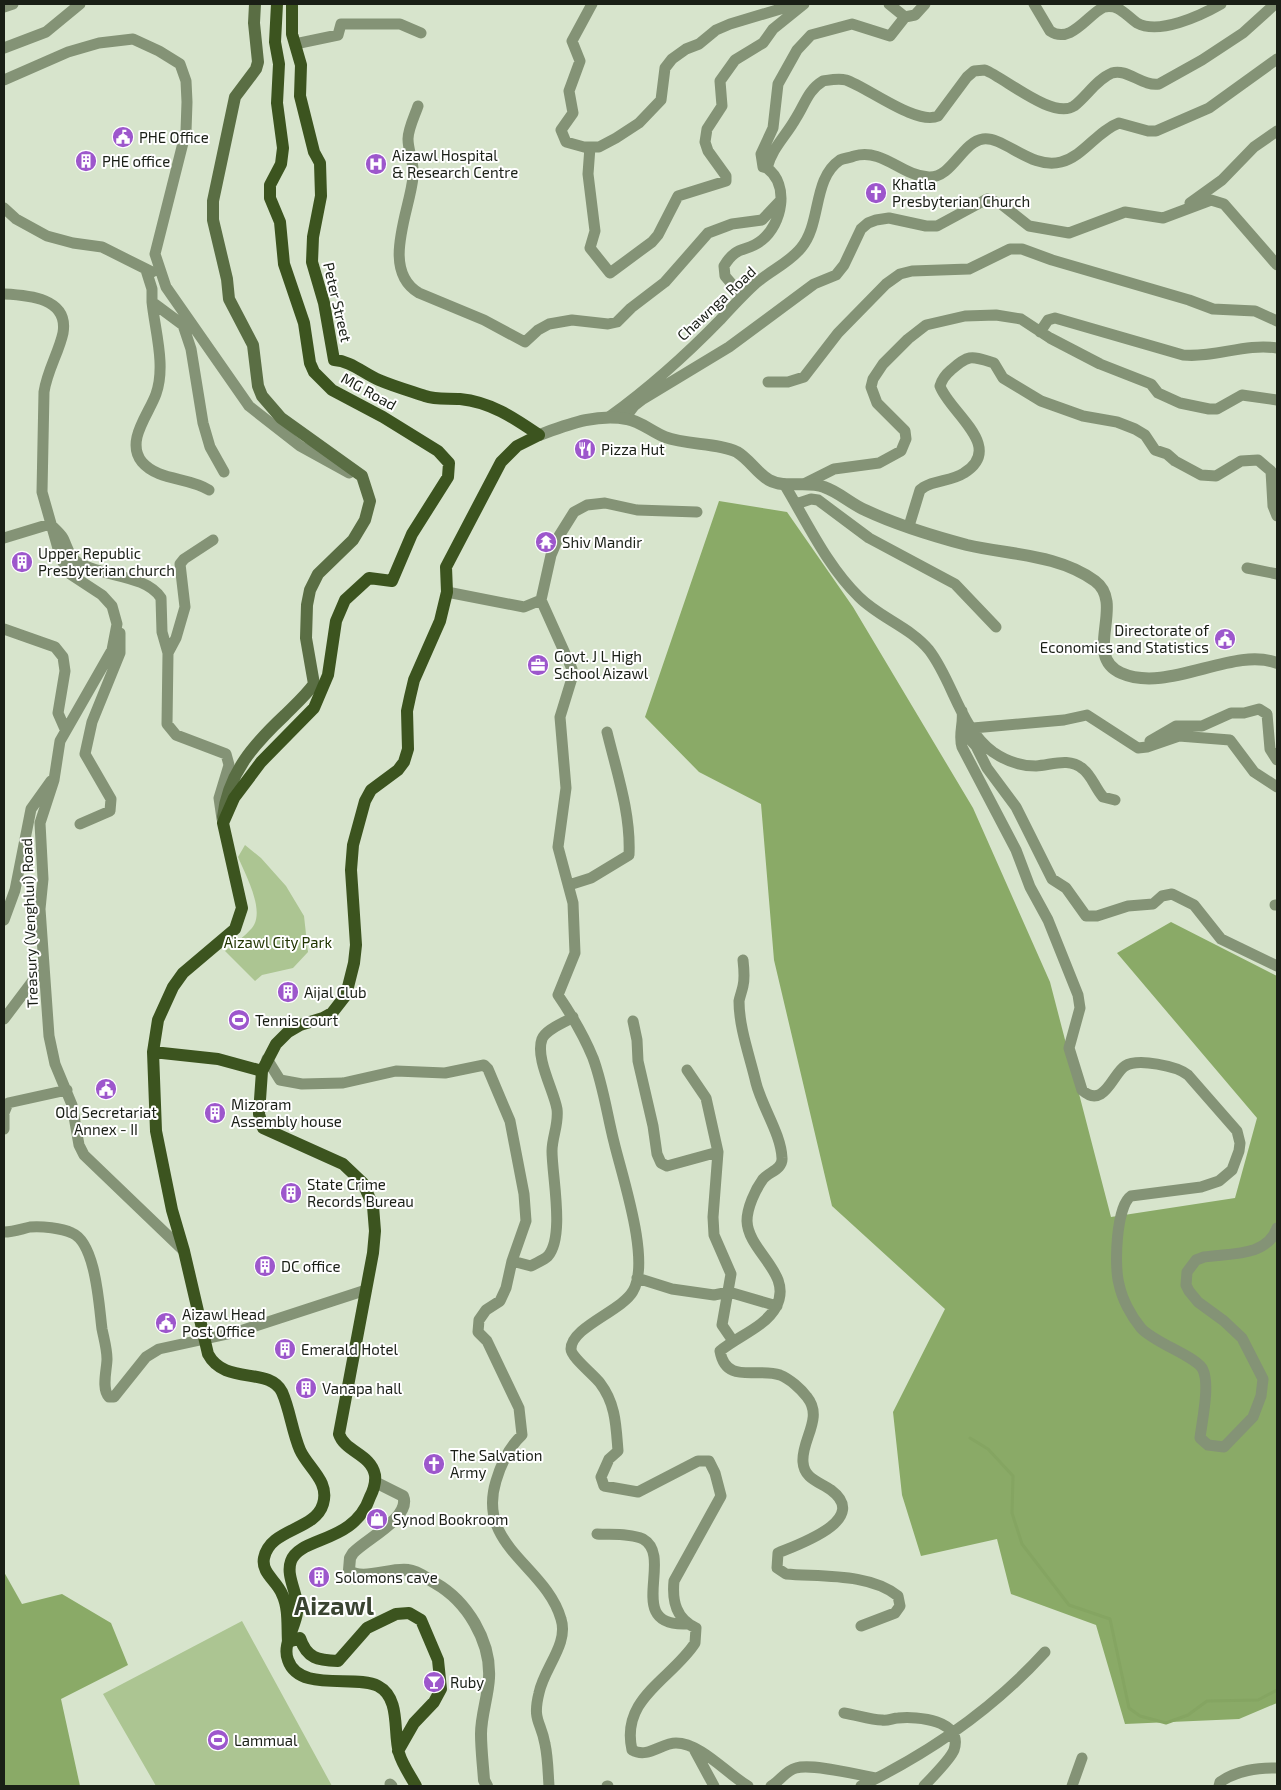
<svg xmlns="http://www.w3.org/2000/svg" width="1281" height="1790" font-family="'Exo 2',sans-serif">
  <rect width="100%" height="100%" fill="#d7e4cc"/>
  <path fill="#acc592" d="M245,845L261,858L286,886L304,916L308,952L293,968L262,975L255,981L225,951C234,944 244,937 252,928C266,911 245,874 238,857Z
    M242,1621L332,1786H156L103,1694Z"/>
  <path fill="#8aaa67" d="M719,501L787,512L853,607L973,808L1050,982L1111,1217L1235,1198L1257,1118L1117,953L1171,922L1277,976V1703L1239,1719L1125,1724L1096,1625L1011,1594L997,1539L921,1556L902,1495L893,1412L945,1309L832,1206L774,960L761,804L699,772L645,717Z
    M4,1572L22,1604L62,1594L111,1623L128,1665L61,1699L80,1786H4Z"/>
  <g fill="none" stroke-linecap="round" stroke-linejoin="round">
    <path stroke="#85a562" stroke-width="3" d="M970,1438L988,1449L1013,1476L1012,1513L1022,1544L1069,1605L1110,1619L1129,1708L1140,1716L1166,1723L1188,1715L1207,1701L1258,1700L1277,1690"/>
    <path stroke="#849376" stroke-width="11" d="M592,4L572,41L580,61L569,91L573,113L561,130L566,142L584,147H599L616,138L639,123L661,100L665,68L672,59L686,49L699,44L716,30L730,24L797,4
      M889,4L905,17L915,15L925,4
      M1034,4L1050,31C1071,45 1088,14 1104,7C1120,4 1125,15 1137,23C1159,35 1200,16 1221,4
      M4,7L13,4
      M295,44L338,35L341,24H400L421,33
      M4,48L46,32L80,4
      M4,80L68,52L99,43L133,39L159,51L180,64L186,81L187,102L186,131L155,254L166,287L249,406L300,446L349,473
      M418,106C415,115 408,129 408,139C408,152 415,164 413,177C410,211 380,270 419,293L484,320L525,342L538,330L549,324L572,320L608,324L617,322L631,308L665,282L708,233L732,224L762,220L780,201
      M590,147L588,174L595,231L590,248L610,273L652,242L658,235L678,196L726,181V176L708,151L705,142L707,129L722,106L720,81L735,60L763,43L773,29L804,4
      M767,168L763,167L761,154L773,128L778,84L797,50L811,35L852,24L890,36L905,17
      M1190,203L1222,180L1254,147L1277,131
      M4,208L16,219L47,236L73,243L102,247L152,272
      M146,270L152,289V302L183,325L191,349L203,423L210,447L224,472
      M4,294C28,295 69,298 63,333C59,352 47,371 44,392L42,492L61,559L70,574L102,595L112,606L117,624L112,650L60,741L54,780L40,823L43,879L40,909L49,1036L55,1064L72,1105L79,1145L84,1155L184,1251
      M742,296L725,276L724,266C737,244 746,253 762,240C782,224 790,185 767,168C772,148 786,136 796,118C805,104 808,90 823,81C830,80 838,78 846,80C867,87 917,126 938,116L967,77L974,71L985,70C1005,78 1053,120 1074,106C1086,97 1097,79 1112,73C1127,68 1143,87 1159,84L1202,60L1243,33L1275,4
      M152,302C155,331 166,366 156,394C149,414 125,441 142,462C158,481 189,477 209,490
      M1040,332L1048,320L1055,318L1183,355C1215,358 1245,343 1277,348
      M768,382H788L804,377L838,333L886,284L900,274L912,271L969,269L1010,249H1022L1052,260L1189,300L1213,309L1255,311L1277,321
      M609,417C649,388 686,355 720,320C731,308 742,296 754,285C769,271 788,264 801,248C822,223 812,179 840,160C844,158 850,158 854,156C884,148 901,176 929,177C952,178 962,142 983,139C1004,136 1031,170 1061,162C1084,156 1097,131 1119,123L1148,131H1156L1209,108L1277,59
      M625,418L634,406L643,399L729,347L814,284L836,275L844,265L861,229L868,223L876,220L889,218L926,226H937L987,199L1001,204L1029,226L1069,233L1125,212L1163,218L1211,200L1224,204L1277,265
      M806,483L834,469L879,463L901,451L906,439L905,431L877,403L871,387L873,379L883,364L908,339L926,325L965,316L996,315L1021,319L1050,338L1100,364L1151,384L1158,393L1180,403L1209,409H1217L1242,395L1277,400
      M784,484C807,522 827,566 859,597C880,618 910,627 929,650C953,681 960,728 993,752C1006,761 1020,766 1036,766C1052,765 1069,757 1083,769C1092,776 1095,788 1103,797L1115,800
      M796,504L811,499L818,500L869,538L955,584L996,627
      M909,526L920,490L924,487C936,480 952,481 964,473C1006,447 949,412 940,386C942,379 945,375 951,370C969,354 971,356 994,363L1003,378L1041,401L1083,416L1117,422L1135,429L1145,435L1155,450L1167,454L1175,461L1201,475L1216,476L1241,461L1258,460L1271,471L1273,506L1277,516
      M4,538L50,524C54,528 60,533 63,538C67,546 69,557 77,562C101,577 146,574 161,598L162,632L168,653L167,724L176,735L226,754L229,765L219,798L222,819
      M1247,568L1277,574
      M447,592L524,607L541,600L551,555L559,536L574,512L587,505L605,503L637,510L697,512
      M541,600L572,669V678L560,717L566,788L558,847L573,903L575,953L558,995C571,1014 584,1036 593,1058C603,1085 607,1114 614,1142C622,1176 651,1261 633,1291C622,1311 571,1327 571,1349C571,1357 594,1375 600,1383C616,1404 616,1426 618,1451L609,1459L601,1477L604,1486L638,1492L698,1461H709L715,1473L721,1496L674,1581C672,1601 676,1619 696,1628L695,1643C672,1679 620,1698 632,1750C648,1759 661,1743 676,1743C701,1743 728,1775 748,1786
      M4,629L55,647L63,657L65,671L58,713L65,729
      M168,653L176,638L185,607L180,564L184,559L213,540
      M962,711C964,723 958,735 962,747L1016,850L1030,887L1048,920L1078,995L1080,1008L1069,1048L1082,1090C1104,1110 1113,1073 1125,1066C1138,1058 1177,1066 1188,1075L1237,1131L1240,1143L1239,1151L1232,1170L1219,1181L1201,1187L1131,1196C1116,1206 1114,1267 1119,1284C1122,1299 1131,1316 1141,1328C1154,1343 1198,1357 1203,1370C1210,1385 1202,1421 1200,1438L1208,1445L1224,1447L1253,1417L1261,1396L1263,1379L1242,1338L1224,1321L1198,1302L1189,1291L1186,1285L1187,1272L1196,1260L1204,1257C1230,1253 1267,1257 1277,1228
      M973,728L1064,720L1087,715L1138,748L1147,747L1179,736L1230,740L1254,772L1277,787
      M962,731L976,746L987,768L1016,807L1052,879L1066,888L1086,916H1097L1128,906L1153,904L1162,896L1172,894L1194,905L1221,939L1277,966
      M1150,741L1176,726H1202L1231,713H1244L1259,709L1267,714L1270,749L1277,760
      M80,824L110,811L111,799L85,754L92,722L120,653V633
      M569,885L591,878L629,855C631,814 617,773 607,732
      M1275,905H1277
      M4,920L15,890L31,809L51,781
      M743,960C744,969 745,978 743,986C742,991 740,996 739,1001C739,1028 750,1057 756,1083C762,1107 781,1134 782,1158C783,1169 769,1172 763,1179C755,1190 747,1208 747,1221C748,1252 794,1274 776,1307C765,1327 738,1336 720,1351C726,1385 757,1367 780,1375C790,1379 801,1389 807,1397C824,1418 801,1440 803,1462C804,1479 820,1482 831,1490C871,1520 797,1545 778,1553L777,1568L786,1574C821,1577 870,1573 898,1596L900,1606L895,1613L861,1626
      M4,1019L44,966
      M633,1021L637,1040L638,1061L653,1126L657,1154L661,1163L667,1166L718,1152
      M267,1059L280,1080L302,1084L343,1083L396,1071L445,1073L484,1065L488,1069L510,1121L524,1194L526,1221L512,1261L506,1288L500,1301L486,1310L479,1320L478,1332L487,1341L519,1408L522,1435C509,1447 501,1464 496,1481C476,1546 546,1566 561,1619C569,1644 544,1668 539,1693C532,1721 541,1721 545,1744C548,1758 548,1772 549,1786
      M687,1070L706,1098L718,1152L713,1217L714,1235L731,1274L722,1325L733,1341
      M4,1129V1113L8,1103L67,1090
      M4,1232C13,1232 21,1229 30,1227C42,1226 61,1228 72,1233C96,1243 99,1306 102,1329C104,1339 107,1349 107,1359C107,1369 101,1389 109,1397H114L146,1357L159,1349L237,1332L366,1290
      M512,1261L531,1266C536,1263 544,1260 548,1256C565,1236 552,1176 552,1151C552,1137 559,1124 557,1109C554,1091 535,1058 542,1039C546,1029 564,1023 573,1017
      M637,1278L672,1289L714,1295L729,1292L777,1306
      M597,1534C610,1535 630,1533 643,1539C675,1557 623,1627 687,1624
      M844,1713C857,1715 870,1720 882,1720C888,1721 893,1718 898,1718C917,1716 964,1720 954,1750C950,1760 932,1777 924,1786
      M695,1751L714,1786
      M390,1784L392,1786
      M607,1786H608
      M771,1786C780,1781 785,1771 796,1768C812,1763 858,1775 877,1778
      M861,1786C929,1753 994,1708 1045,1652
      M1072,1786L1082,1758
      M1219,1786L1220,1782C1238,1770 1257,1768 1277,1768"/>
    <path stroke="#849376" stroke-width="12" d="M539,435C567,425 596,413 627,419C640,421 652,432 665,437C686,445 719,443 737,452C749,459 757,473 769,480C785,489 807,480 824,487C839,492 851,504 865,510C897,525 933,536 967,545C1010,555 1058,554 1095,581C1126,604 1082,656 1121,673C1168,694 1233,646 1277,663
      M375,1482L403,1496C412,1517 366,1539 353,1553L350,1558L349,1570C360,1582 392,1567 408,1570C418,1571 426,1578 435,1583C467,1601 491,1641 489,1678C488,1697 481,1715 481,1734C481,1749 483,1765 484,1780L487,1786"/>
    <path stroke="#5a6e44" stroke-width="12" d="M223,817C228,773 254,744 285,715C295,705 306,695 314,684L306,638L307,605L310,590L318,574L353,540L365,520L370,501L362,476L281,418L262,396L258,386L253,345L229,299L227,279L213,220V201L235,97L256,69L258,62L254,23L255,4"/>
    <path stroke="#3c541f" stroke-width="12" d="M277,4L275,42L279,64L277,103L283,148L281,164L270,185V198L280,222L284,264L304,323L310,363L314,372L332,390L383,417L438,451L449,463L448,477L412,534L392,581L369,578L345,600L336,621L328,675L314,708L261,762L234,798L223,823L242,908L235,929L183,973L173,987L158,1020L153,1052L156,1131L172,1210L184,1251L208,1354C225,1386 269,1366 282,1392C290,1410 292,1431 300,1450C308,1468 330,1481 323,1504C315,1531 270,1528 264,1558C261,1573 277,1581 282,1594C289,1608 287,1627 288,1642
      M292,4V34L301,65L300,96L314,152L320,163L321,196L313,237L312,262L324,303L334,360C351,361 363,373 379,380C393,386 410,391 425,396C436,400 448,398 460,399C491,402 514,418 539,435
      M153,1052L218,1059L262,1071
      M288,1642L300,1638C307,1659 318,1660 338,1661L367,1628L396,1614L409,1613L421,1620L438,1660L441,1689L434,1702L414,1723L398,1751
      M416,1786C410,1775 402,1764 399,1753C393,1732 401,1698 378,1686C356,1674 299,1693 288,1660C282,1645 295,1628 297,1613C300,1596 285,1577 291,1561C300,1536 354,1544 370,1497C373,1491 376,1483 375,1475C371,1454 345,1452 339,1434L373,1253L375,1231L373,1206L363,1183L343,1164L263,1128L259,1114L262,1071L276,1044L288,1032L300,1025L323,1018L332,1013L346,995L354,963L356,945L351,870L353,845L365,801L371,790L398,770L404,762L408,749L407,711L410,697L414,680L440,621L447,592L446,567L501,462L517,446L539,435"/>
  </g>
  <defs>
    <g id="civic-disc" transform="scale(1.125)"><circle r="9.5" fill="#9d57cc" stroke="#fff"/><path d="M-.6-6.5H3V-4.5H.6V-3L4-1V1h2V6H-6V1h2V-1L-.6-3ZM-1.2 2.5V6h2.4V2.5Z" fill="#fff"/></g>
    <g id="building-disc" transform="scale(1.125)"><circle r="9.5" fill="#9d57cc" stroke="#fff"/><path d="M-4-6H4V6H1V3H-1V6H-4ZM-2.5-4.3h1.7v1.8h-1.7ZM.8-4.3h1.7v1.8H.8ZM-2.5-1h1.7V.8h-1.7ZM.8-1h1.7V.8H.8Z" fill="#fff"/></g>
    <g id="hospital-disc" transform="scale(1.125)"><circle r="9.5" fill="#9d57cc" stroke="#fff"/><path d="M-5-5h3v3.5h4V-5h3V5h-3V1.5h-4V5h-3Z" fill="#fff"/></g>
    <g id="church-disc" transform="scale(1.125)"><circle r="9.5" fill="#9d57cc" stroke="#fff"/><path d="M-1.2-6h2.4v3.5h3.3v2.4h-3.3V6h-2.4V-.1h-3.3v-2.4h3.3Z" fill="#fff"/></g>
    <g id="restaurant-disc" transform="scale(1.125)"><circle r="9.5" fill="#9d57cc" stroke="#fff"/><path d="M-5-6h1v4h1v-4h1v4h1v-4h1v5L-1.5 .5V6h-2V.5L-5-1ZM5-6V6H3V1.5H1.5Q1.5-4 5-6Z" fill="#fff"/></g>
    <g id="temple-disc" transform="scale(1.125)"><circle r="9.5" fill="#9d57cc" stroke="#fff"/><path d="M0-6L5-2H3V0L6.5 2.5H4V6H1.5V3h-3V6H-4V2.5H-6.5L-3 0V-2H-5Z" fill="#fff"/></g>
    <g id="office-disc" transform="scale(1.125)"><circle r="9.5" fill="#9d57cc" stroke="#fff"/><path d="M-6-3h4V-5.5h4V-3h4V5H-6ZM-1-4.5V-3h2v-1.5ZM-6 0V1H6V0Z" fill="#fff"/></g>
    <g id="stadium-disc" transform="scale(1.125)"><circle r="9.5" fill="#9d57cc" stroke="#fff"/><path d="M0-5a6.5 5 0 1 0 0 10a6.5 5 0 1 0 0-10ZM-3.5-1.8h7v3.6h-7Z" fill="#fff"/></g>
    <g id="shop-disc" transform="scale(1.125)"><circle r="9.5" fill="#9d57cc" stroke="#fff"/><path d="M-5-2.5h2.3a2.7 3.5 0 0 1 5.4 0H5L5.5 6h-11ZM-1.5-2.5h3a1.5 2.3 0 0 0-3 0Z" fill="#fff"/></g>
    <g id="bar-disc" transform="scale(1.125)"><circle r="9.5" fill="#9d57cc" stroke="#fff"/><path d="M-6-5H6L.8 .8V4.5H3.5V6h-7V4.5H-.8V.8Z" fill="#fff"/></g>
  </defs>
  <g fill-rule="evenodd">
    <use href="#civic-disc" x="123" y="137"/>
    <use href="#building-disc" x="86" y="161"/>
    <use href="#hospital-disc" x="376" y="164"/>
    <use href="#church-disc" x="876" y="193"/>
    <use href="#restaurant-disc" x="585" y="449"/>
    <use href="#temple-disc" x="546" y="542"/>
    <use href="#building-disc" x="22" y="562"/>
    <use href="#civic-disc" x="1225" y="639"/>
    <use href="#office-disc" x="538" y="665"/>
    <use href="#building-disc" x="288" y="992"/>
    <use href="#stadium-disc" x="239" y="1020"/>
    <use href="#civic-disc" x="106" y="1089"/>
    <use href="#building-disc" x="215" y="1113"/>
    <use href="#building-disc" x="291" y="1193"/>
    <use href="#building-disc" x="265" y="1266"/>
    <use href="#civic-disc" x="166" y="1323"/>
    <use href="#building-disc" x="285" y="1349"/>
    <use href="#building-disc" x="306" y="1388"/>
    <use href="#church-disc" x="434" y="1464"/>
    <use href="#shop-disc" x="377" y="1519"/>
    <use href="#building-disc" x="319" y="1577"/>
    <use href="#bar-disc" x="434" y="1682"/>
    <use href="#stadium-disc" x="218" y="1740"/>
  </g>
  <g text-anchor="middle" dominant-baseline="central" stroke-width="4" stroke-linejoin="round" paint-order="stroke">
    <g font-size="15" fill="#1a1f16" stroke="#fff" text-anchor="start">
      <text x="139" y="137">PHE Office</text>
      <text x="392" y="155">Aizawl Hospital<tspan x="392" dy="17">&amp; Research Centre</tspan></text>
      <text x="102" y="161">PHE office</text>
      <text x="892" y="184">Khatla<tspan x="892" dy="17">Presbyterian Church</tspan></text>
      <text x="601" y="449">Pizza Hut</text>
      <text x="562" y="542">Shiv Mandir</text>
      <text x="38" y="553">Upper Republic<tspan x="38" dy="17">Presbyterian church</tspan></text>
      <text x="1209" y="630" text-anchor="end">Directorate of<tspan x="1209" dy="17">Economics and Statistics</tspan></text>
      <text x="554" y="656">Govt. J L High<tspan x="554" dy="17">School Aizawl</tspan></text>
      <text x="304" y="992">Aijal Club</text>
      <text x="255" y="1020">Tennis court</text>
      <text x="231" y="1104">Mizoram<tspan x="231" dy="17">Assembly house</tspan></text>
      <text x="106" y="1112" text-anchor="middle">Old Secretariat<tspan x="106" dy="17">Annex - II</tspan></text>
      <text x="307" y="1184">State Crime<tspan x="307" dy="17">Records Bureau</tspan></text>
      <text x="281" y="1266">DC office</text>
      <text x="182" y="1314">Aizawl Head<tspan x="182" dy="17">Post Office</tspan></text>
      <text x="301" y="1349">Emerald Hotel</text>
      <text x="322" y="1388">Vanapa hall</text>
      <text x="450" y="1455">The Salvation<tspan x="450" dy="17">Army</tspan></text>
      <text x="393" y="1519">Synod Bookroom</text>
      <text x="335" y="1577">Solomons cave</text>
      <text x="450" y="1682">Ruby</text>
      <text x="234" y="1740">Lammual</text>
    </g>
    <g font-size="15" fill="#1a1f16" stroke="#fff">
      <text transform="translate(338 302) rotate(77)">Peter Street</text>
      <text transform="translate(716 303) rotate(-43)">Chawnga Road</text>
      <text transform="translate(369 391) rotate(29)">MG Road</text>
      <text transform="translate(29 923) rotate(-92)">Treasury (Venghlui) Road</text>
    </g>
    <g font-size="15" fill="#223603" stroke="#fff">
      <text x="278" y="942">Aizawl City Park</text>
    </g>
    <g font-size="25" font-weight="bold" fill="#3a4431" stroke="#fff">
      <text x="334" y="1605">Aizawl</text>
    </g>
  </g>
  <rect width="1281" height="1790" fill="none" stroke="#1a1f16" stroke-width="10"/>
</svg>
